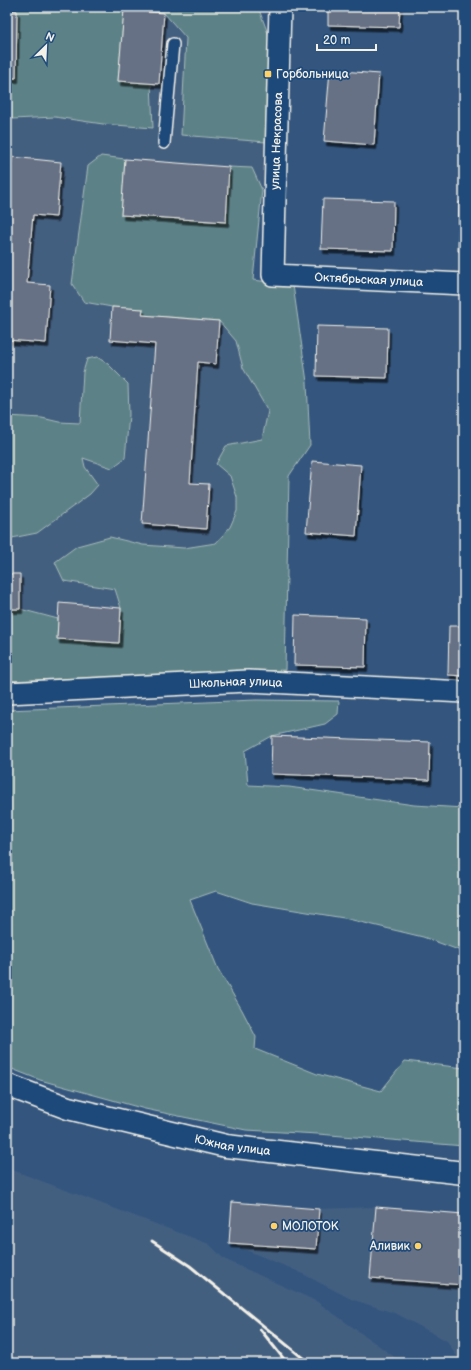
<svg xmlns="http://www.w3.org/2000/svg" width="471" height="1370" font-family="'Balsamiq Sans',sans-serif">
  <defs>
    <filter id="shadow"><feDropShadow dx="2.5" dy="4.5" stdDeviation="0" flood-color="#0009"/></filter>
  </defs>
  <rect width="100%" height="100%" fill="#34567e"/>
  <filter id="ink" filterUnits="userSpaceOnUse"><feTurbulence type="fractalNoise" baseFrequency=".025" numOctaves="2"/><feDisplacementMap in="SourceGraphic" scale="8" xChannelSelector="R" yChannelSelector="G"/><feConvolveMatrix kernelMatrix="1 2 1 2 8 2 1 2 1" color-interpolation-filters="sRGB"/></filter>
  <g filter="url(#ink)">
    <path fill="#435e80" d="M7,7H258L275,52L253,280L293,285L285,670L7,681Z
      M7,1168L209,1244L224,1259L316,1301L403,1363H7Z
      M232,1202L319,1209L376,1207L464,1214V1363H461L447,1341L397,1314L351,1299L297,1271L229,1243Z"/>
    <path fill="#5c8288" stroke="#a8bab8" d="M7,7H258L275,52L266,142L181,135L186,38L164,13L124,11L118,81L151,83L153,128L103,124L55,117L12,119L7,116V78H16L17,11L7,10Z
      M101,156L125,159L121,215L225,222L229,167L252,168L262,190L253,280L293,285L307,382L310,445L289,476L285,670L7,681V609H20L58,619L57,639L119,643L121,608L115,589L64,581L55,562L77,546L110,537L143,545L184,548L216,543L230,527L237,511V497L230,476L216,464L226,446L262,439L268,411L243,368L236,341L219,321L142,315L143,309L112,307L84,302L72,284L88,166Z
      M97,357L108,364L128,384L129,415L125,458L112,468L83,458L85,467L98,485L90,494L37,533L7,539V416L42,418L59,422L80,423L83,372L87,359Z
      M256,700L339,701L338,714L325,724L272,736L245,751L248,785L289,787L414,805L464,808V952L423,937L344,918L252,903L216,891L190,900L218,969L242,1010L256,1037L255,1049L317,1074L381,1091L405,1061L464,1068V1146L318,1134L246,1130L145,1109L40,1080L7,1067V710Z"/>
    <path fill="#667186" stroke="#f4f1e8" filter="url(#shadow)" d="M328,7H400L399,27L328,25Z
      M7,10L17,11L16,78H7Z
      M124,10L164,13L159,84L118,81Z
      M330,70L379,74L374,145L324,141Z
      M12,157L61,162L56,217L33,215L27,283L50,285L46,343L7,340V195H9Z
      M125,159L229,167L226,222L121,215Z
      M323,199L394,201L393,251L321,249Z
      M459,202H464V252L458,251Z
      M112,307L143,309L142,315L219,321L216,364L198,362L190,483L209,484L206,529L142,524L155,344L110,340Z
      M317,326L388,328L387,378L316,376Z
      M312,461L361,465L356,536L306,532Z
      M7,574H20V609H7Z
      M59,603L121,608L119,643L57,639Z
      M295,615L366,618L365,667L294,665Z
      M449,626H464V676L448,675Z
      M272,736L430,742L429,780L271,774Z
      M232,1202L319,1209L316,1249L229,1243Z
      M376,1207L464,1214V1285L370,1278Z"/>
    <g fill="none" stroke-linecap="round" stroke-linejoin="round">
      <g stroke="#f4f1e8" stroke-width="14">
        <path id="service" d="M164,143L173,44"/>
      </g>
      <g stroke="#f4f1e8" stroke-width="24">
        <g id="minor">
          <path id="s1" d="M280,7L273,275L464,284"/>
          <path id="s2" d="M7,693L248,681L464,692"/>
        </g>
      </g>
      <g stroke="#f4f1e8" stroke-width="25">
        <g id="primary">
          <path id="s3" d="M7,1085L68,1108L226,1146L464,1173"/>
        </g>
      </g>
      <use href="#service" stroke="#1f4a7a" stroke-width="11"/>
      <use href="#minor" stroke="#1f4a7a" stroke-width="21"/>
      <use href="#primary" stroke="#1f4a7a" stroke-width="22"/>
      <path stroke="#f4f1e8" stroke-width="3" d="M152,1241L190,1266L309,1363
        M260,1329L287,1363"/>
    </g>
  </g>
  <g fill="#ffd166" stroke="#1f4a7a" stroke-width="1.5">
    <rect x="264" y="70" width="8" height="8" rx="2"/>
    <circle cx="274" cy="1226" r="4"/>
    <circle cx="418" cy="1246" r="4"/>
  </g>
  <g text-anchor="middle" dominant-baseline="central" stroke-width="3.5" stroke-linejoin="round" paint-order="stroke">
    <g font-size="12" fill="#f4f1e8" stroke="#1f4a7a" text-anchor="start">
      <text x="276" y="74">Горбольница</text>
      <text x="282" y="1226">МОЛОТОК</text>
      <text x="410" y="1246" text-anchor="end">Аливик</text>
    </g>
    <g font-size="12" fill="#f4f1e8" stroke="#1f4a7a">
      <text transform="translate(277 141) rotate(-88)">улица Некрасова</text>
      <text stroke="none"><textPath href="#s1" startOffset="364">Октябрьская улица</textPath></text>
      <text stroke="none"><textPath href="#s2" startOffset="229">Школьная улица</textPath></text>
      <text stroke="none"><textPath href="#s3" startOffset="234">Южная улица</textPath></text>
    </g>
  </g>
  <rect width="471" height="1370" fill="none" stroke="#1f4a7a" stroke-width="24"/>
  <rect x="12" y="12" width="447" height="1346" fill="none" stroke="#f4f1e8" stroke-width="1.5" filter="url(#ink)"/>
  <g transform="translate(46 46) rotate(24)" stroke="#1f4a7a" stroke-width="3" paint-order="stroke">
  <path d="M0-3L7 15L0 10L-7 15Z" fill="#f4f1e8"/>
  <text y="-6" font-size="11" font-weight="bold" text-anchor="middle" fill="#f4f1e8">N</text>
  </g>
  <path d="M317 44v6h59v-6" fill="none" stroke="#f4f1e8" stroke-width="2"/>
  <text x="323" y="44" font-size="12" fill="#f4f1e8" stroke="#1f4a7a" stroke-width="3" paint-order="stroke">20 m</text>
</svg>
